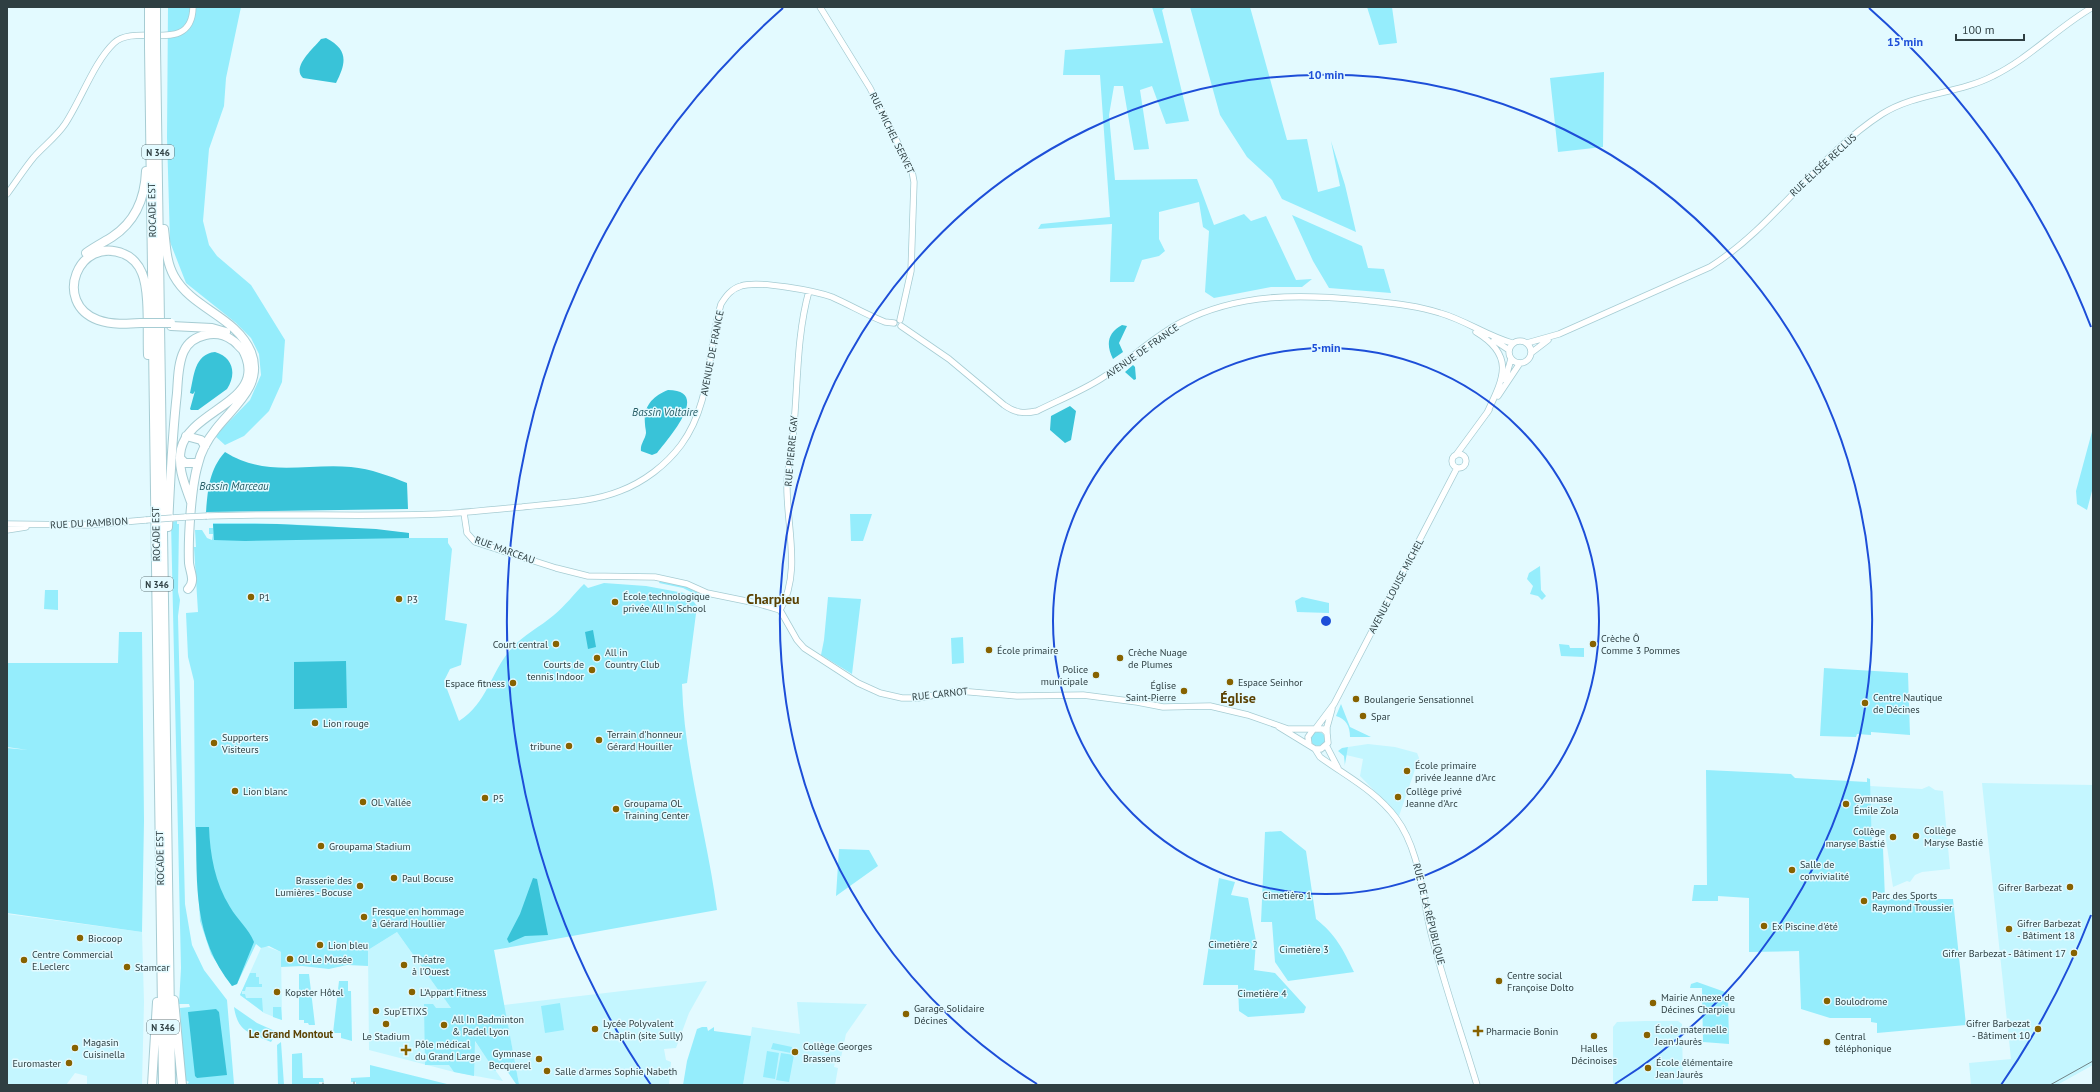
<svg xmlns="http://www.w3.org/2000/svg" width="2100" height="1092" font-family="'PT Sans',sans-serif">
  <rect width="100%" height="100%" fill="#e3faff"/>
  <path fill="#c4f6ff" d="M1368,744L1395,747L1417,753L1419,758L1399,816L1360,776L1363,759L1346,755L1348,747Z
    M1982,783L2093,785V1065L2057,1085H1971L1969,1063L2011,1059Z
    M1870,786L1922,789L1929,786L1935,790L1943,791L1950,869L1922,872L1915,875L1910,882L1907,881L1893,887L1885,833L1876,835V837L1872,839Z
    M7,914L142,932L144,1002L142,1085H87V1076L75,1073L66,1085H7Z
    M397,932L503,1081L454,1072L369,1050L368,950Z
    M265,946L281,952L282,1020L264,1013L240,995L261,948Z
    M707,981L689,1013L676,1048L664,1049L666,1060L671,1062L669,1085L519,1084L504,1005Z
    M797,1002L867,1004L846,1034L840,1062L835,1063L834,1067L838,1068L835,1085H743L752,1027L800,1034Z
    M1645,1021H1678L1682,1024L1683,1085H1613V1027L1617,1022Z"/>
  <path fill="#95edfc" d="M168,7H241L226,78L224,106L209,149L203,221L209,245L217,256L251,285L285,340L282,382L269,411L244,436L225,445L215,436L250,400L261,375L259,354L251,338L236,323L186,283L170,242L167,137Z
    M1152,7H1166L1162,10L1189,121L1166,124L1152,86L1140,90L1149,149L1134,150L1123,86H1114L1109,115L1115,180L1197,179L1214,225L1244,214L1251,221L1266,216L1296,280L1312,279L1302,287H1271L1214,298L1205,292L1209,231L1203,227L1199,202L1159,212V239L1165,251L1159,256L1142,260L1134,282H1110L1112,224L1038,229L1041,224L1110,217L1100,75H1063L1065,50L1163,43Z
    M1190,7H1250L1287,140L1307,139L1318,192L1340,186L1331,141L1345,185L1356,232L1282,199L1272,180L1247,157L1220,115Z
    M1367,7H1392L1397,43L1379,45Z
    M1604,72L1603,147L1558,152L1550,78Z
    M1292,215L1362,246L1368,268L1384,269L1391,293L1329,288L1313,261Z
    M2093,428V487L2087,510L2077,504L2076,491Z
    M850,514H872L863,541H851Z
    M177,521V524H179L178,592L180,600L178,616L185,904L192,945L204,970L227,1000L234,1084L229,1085H186L189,1082L185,1080L184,1072L180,1008L190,1007L189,1004H179L181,968L171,522Z
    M213,523H255L327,526L409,533V538H448V543L452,549L445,620L467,624L461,665L450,669L444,681L459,721C488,702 490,673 511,649C523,635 540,627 554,615C565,606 574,594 584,584L588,588L604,583L646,586L684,593L691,598L697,606L687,683L682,684C684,761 707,834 717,910L494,950L519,1084H516L503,1065L495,1071L475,1041L474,1076L454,1072L449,1065H425L424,1004H433L436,1008H451L397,932L368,950V966L347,965L329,969L302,966L281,967V952L269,946L261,948L256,944L237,984L232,986L211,954L200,921L195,826L194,681L188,657L186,613L198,612L194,547H196L195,530H202L207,538L212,540L213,534H209V528H213Z
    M1540,566L1541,590L1546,596L1542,600L1538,596L1530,594L1533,586L1527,579L1529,573Z
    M660,581L686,586L698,593L695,594L683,588L659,583Z
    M45,590H58V610L44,609Z
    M828,597L861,599L852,674L821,655L824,640Z
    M1302,597L1329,603V613L1297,612L1295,601Z
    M119,632H142L144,821L142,932L7,913V748L28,750L7,747V663H118Z
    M963,637L964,663L952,664L951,638Z
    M1559,644L1569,645L1570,648H1584V657L1561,656Z
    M1824,668L1908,673L1910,735L1871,732V735L1857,734L1856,737L1820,736Z
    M1341,704L1350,727L1371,737H1350C1350,726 1346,719 1336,716Z
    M1311 739a7 7 0 1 1 14 0a7 7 0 1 1-14 0Z
    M1348,747L1345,764V766L1344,756L1338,751L1342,748Z
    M1706,770L1791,774L1795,778L1867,782V778L1870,779L1872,843L1880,842V848H1883L1885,899H1953L1966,1025L1877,1033V1023L1871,1022V1018H1830L1801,1009L1799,951L1749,952V898L1718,896V901H1692L1694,885H1707Z
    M1281,831L1306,851L1316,919C1336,935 1343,949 1354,972L1288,981L1275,962L1272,922H1261L1265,832Z
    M839,849L869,850L878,866L836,896Z
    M1219,878L1235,882L1231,895L1248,898L1256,941L1254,970L1275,973L1306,1007L1304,1013L1248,1017L1239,1011L1238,985H1203Z
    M250,973H256V977H259V984H262V987H246L245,991H242V994H245L246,998H262L263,1012L240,995Z
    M299,974H309L315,1025H309L308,1023H304V1020H299Z
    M339,981H348V991H351L352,1041L341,1038V1033H333Z
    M1697,982L1728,993L1729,1044L1703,1042L1702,988H1690L1691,984Z
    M560,1003L564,1030L545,1033L541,1006Z
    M234,1007L257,1023L277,1032L271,1042C249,1032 238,1033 234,1007Z
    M273,1007H281L282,1020L273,1017Z
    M702,1027H707L708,1031L714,1027V1031L751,1036L743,1085H683L687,1061L697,1029Z
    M281,1042L284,1085H278L277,1045Z
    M773,1043L792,1047L791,1053L771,1049Z
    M767,1051L779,1053L775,1079L763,1077Z
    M302,1053L303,1078H323L324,1082H319V1085H292V1054Z
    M781,1053L794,1055L789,1082L776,1080Z
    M370,1065L451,1085H356V1082H351V1078L370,1077Z"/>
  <path fill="#39c3d8" d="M326,38C349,50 346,63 336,83L303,78C291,67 314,48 321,39Z
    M1122,325L1127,326L1119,343L1123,352L1113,359C1106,345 1107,333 1122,325Z
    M215,352C233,357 237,374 227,389L198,410H191L190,409L195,391L193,394L190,393C194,377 194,354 215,352Z
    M1133,365L1135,367L1136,379L1134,380L1125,372Z
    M668,390C712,390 668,439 657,453L652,455L641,451C640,444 645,440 646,433C646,430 645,427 645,424C643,406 653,396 668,390Z
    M1070,406L1076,411L1071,440L1065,443L1050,430L1051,416Z
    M225,452C266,478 306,463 351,467C371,469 390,476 407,483L408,509L206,512C208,489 209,470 225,452Z
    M213,524H277L376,529L409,533V538L245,541L214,540Z
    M593,630L596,647L588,649L585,632Z
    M346,661L347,708L294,709V662Z
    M196,827H209C210,855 215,883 230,907C237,919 249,929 254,942L237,984L232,986C193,937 197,886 196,827Z
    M533,878L537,879L548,935L525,936L509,943L507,939L520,914Z
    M216,1009L219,1012L227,1075L197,1078L195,1076L188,1012Z"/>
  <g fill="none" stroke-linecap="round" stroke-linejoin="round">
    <g stroke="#a6ccd3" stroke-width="7">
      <path id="tertiary" d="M820,7L870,88L912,171L914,182L911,271L900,320
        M7,194C16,182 24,169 34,157C44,146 57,136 65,124C81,100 94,62 114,43C136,22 192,56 193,7
        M901,326L949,359L1004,405C1015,413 1024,414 1037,411C1059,400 1082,391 1102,378C1130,361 1152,337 1182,322C1239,293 1300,294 1362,300C1388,303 1415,305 1440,313C1465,320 1487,336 1512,343
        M1476,332C1516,356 1503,379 1487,413
        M1494,340L1509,350
        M1509 352a11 11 0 1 1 22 0a11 11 0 1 1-22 0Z
        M1527,343L1559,334L1710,267C1775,226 1817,156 1882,114C1915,93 1958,94 1993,76C2030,58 2058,27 2093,7
        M1531,353L1548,340
        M1505,380L1511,359
        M1498,396L1520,363
        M1452 461a7 7 0 1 1 14 0a7 7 0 1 1-14 0Z
        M1456,455L1489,410
        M464,513L467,533L475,542L556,568L588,576L655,577L687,584L707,593L756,603L780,610
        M207,516C284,513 361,517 439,514C467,513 494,509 522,507C555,503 590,503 620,491C644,482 666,465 681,445C712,403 707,351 721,304C726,296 731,289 741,286C758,280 815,291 832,297C850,305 867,315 885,322L894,323
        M172,518L186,517
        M7,524L88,525L146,520
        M7,530L26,527
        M780,610L797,640L804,648L858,683L880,693L902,698H918L959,691L1017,696L1083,695L1137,702L1163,707L1210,706L1248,715L1288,729H1323L1327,733L1328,743L1321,749H1315L1279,727
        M780,610C802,573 786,524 787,484C787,468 792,452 793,436C798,389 796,337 809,291
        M1316,728L1334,704L1457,468
        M1327,733V727L1332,709
        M1309,745L1308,737L1313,730
        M1326,745L1338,768
        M1315,749L1320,757C1346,776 1376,791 1396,818C1420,850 1422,896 1431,933C1444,984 1462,1035 1477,1085"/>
    </g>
    <g stroke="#a6ccd3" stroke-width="10">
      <path id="trunk" d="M149,7V23
        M156,7V22
        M156,46L171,1085
        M149,47L163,1085
        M164,229C166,245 166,262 174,276C192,309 236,316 251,352C264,385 234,406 216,429C208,439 201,451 198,464C191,487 188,539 189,563C190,572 196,581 188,589
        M86,253C94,247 104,242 112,237C135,222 145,198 146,171
        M141,323C127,324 112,325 98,320C52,303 78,235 124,254C132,257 139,265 142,273C150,292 147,333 148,355
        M171,326L212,328L226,332
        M186,436L201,440L205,446
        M180,458L185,463H198
        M191,502C185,485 177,467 181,449C190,408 274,401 241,347
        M168,527C170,482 172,437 177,393C178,379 178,363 184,351C192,334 217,329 232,340C236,342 239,347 243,350
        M174,1000L182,1085
        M152,1085L157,1002"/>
    </g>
    <use href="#tertiary" stroke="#fff" stroke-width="5.5"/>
    <use href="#trunk" stroke="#fff" stroke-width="8"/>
    <path stroke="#708386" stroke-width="1" d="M354,1082V1085
      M323,1083V1085
      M2050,1085L2093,1061"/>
    <g stroke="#a6ccd3" stroke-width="7" stroke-linecap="butt">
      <path id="tertiary-bridge" d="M186,517L207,516
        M146,520L172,518"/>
    </g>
    <g stroke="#a6ccd3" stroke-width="10" stroke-linecap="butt">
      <path id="trunk-bridge" d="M156,22V46
        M149,23V47
        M141,323H171"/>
    </g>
    <use href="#tertiary-bridge" stroke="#fff" stroke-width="5.5"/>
    <use href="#trunk-bridge" stroke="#fff" stroke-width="8"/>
  </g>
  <g fill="none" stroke="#1d4ed8" stroke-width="2">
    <circle cx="1326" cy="621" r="273"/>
    <path d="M1037 1084A546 546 0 1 1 1615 1084"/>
    <path d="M2091 915A819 819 0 0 1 2001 1085M651 1085A819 819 0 0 1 783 8M1869 8A819 819 0 0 1 2091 327"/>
  </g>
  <g fill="#876200" stroke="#e3faff" stroke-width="1.5">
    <circle cx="251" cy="597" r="4"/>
    <circle cx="399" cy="599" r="4"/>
    <circle cx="615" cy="602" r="4"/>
    <circle cx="556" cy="644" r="4"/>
    <circle cx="1593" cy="644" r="4"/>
    <circle cx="989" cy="650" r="4"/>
    <circle cx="597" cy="658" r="4"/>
    <circle cx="1120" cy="658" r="4"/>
    <circle cx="592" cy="670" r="4"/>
    <circle cx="1096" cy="675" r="4"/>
    <circle cx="1230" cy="682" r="4"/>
    <circle cx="513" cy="683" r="4"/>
    <circle cx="1184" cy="691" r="4"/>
    <circle cx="1356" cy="699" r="4"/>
    <circle cx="1865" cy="703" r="4"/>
    <circle cx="1363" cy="716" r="4"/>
    <circle cx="315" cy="723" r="4"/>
    <circle cx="599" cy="740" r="4"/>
    <circle cx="214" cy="743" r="4"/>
    <circle cx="569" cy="746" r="4"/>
    <circle cx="1407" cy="771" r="4"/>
    <circle cx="235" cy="791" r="4"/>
    <circle cx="1398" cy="797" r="4"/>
    <circle cx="485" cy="798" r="4"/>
    <circle cx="363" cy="802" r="4"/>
    <circle cx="1846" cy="804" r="4"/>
    <circle cx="616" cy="809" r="4"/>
    <circle cx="1916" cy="836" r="4"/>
    <circle cx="1893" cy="837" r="4"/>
    <circle cx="321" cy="846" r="4"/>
    <circle cx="1792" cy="870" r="4"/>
    <circle cx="394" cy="878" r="4"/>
    <circle cx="360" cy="886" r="4"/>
    <circle cx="2070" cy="887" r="4"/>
    <circle cx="1864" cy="901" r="4"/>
    <circle cx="364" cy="917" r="4"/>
    <circle cx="1764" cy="926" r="4"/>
    <circle cx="2009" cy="929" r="4"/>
    <circle cx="80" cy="938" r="4"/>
    <circle cx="320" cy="945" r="4"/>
    <circle cx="2074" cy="953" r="4"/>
    <circle cx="290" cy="959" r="4"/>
    <circle cx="24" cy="960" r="4"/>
    <circle cx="404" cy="965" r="4"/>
    <circle cx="127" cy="967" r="4"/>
    <circle cx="1499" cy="981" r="4"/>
    <circle cx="277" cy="992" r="4"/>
    <circle cx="412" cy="992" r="4"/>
    <circle cx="1827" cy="1001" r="4"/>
    <circle cx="1653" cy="1003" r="4"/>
    <circle cx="376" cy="1011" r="4"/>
    <circle cx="906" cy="1014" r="4"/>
    <circle cx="386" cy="1024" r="4"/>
    <circle cx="444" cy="1025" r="4"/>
    <circle cx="595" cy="1029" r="4"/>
    <circle cx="2038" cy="1029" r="4"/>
    <path d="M1476 1025h4v4h4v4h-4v4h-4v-4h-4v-4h4z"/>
    <circle cx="1647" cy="1035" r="4"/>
    <circle cx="1594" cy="1036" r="4"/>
    <circle cx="1827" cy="1042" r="4"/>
    <circle cx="75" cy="1048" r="4"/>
    <path d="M404 1044h4v4h4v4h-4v4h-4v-4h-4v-4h4z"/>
    <circle cx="795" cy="1052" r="4"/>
    <circle cx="539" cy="1059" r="4"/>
    <circle cx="69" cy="1063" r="4"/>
    <circle cx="1648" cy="1068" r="4"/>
    <circle cx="547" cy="1071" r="4"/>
  </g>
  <g text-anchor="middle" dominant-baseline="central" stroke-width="3" stroke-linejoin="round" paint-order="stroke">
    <g fill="#e3faff" stroke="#65777b" stroke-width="1">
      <rect x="142" y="145" width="32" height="14" rx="3"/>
      <rect x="141" y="577" width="32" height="14" rx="3"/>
      <rect x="147" y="1020" width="32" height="14" rx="3"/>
    </g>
    <g font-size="9" font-weight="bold" fill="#2f3f42">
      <text x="158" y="152">N 346</text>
      <text x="157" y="584">N 346</text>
      <text x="163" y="1027">N 346</text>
    </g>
    <g font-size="10" fill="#2f3f42" stroke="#e3faff">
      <text transform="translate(892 133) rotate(64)">RUE MICHEL SERVET</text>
      <text transform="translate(1823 165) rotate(-43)">RUE ÉLISÉE RECLUS</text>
      <text transform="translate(152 210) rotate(-91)">ROCADE EST</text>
      <text transform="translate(1142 351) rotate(-35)">AVENUE DE FRANCE</text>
      <text transform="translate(712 353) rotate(-79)">AVENUE DE FRANCE</text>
      <text transform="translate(791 451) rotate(-85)">RUE PIERRE GAY</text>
      <text transform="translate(89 523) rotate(-3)">RUE DU RAMBION</text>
      <text transform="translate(156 534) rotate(-91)">ROCADE EST</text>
      <text transform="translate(505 550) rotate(20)">RUE MARCEAU</text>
      <text transform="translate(1396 586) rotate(-62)">AVENUE LOUISE MICHEL</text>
      <text transform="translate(940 694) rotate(-6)">RUE CARNOT</text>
      <text transform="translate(160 858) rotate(-91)">ROCADE EST</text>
      <text transform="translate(1429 914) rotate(76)">RUE DE LA RÉPUBLIQUE</text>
    </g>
    <g font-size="10" fill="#2f3f42" stroke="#e3faff" text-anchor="start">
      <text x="623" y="596">École technologique<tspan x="623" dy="12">privée All In School</tspan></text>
      <text x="259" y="597">P1</text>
      <text x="407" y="599">P3</text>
      <text x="1601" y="638">Crèche Ô<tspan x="1601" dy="12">Comme 3 Pommes</tspan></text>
      <text x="548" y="644" text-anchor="end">Court central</text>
      <text x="997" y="650">École primaire</text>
      <text x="605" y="652">All in<tspan x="605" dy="12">Country Club</tspan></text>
      <text x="1128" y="652">Crèche Nuage<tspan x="1128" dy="12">de Plumes</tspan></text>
      <text x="584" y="664" text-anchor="end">Courts de<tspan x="584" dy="12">tennis Indoor</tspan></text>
      <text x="1088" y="669" text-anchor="end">Police<tspan x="1088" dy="12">municipale</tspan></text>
      <text x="1238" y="682">Espace Seinhor</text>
      <text x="505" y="683" text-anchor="end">Espace fitness</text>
      <text x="1176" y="685" text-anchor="end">Église<tspan x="1176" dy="12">Saint-Pierre</tspan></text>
      <text x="1873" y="697">Centre Nautique<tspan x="1873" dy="12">de Décines</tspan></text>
      <text x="1364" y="699">Boulangerie Sensationnel</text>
      <text x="1371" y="716">Spar</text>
      <text x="323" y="723">Lion rouge</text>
      <text x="607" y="734">Terrain d'honneur<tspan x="607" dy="12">Gérard Houiller</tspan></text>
      <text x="222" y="737">Supporters<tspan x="222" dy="12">Visiteurs</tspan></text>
      <text x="561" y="746" text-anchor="end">tribune</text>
      <text x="1415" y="765">École primaire<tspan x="1415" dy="12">privée Jeanne d'Arc</tspan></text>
      <text x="243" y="791">Lion blanc</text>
      <text x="1406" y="791">Collège privé<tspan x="1406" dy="12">Jeanne d'Arc</tspan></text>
      <text x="493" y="798">P5</text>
      <text x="1854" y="798">Gymnase<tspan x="1854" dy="12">Émile Zola</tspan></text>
      <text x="371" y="802">OL Vallée</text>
      <text x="624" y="803">Groupama OL<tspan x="624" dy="12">Training Center</tspan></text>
      <text x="1924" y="830">Collège<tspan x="1924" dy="12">Maryse Bastié</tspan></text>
      <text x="1885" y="831" text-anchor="end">Collège<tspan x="1885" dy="12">maryse Bastié</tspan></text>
      <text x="329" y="846">Groupama Stadium</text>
      <text x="1800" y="864">Salle de<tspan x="1800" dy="12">convivialité</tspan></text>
      <text x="402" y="878">Paul Bocuse</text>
      <text x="352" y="880" text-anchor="end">Brasserie des<tspan x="352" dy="12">Lumières - Bocuse</tspan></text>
      <text x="2062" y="887" text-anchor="end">Gifrer Barbezat</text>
      <text x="1872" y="895">Parc des Sports<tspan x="1872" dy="12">Raymond Troussier</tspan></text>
      <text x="372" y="911">Fresque en hommage<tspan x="372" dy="12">à Gérard Houllier</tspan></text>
      <text x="2017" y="923">Gifrer Barbezat<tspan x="2017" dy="12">- Bâtiment 18</tspan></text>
      <text x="1772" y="926">Ex Piscine d'été</text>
      <text x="88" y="938">Biocoop</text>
      <text x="328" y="945">Lion bleu</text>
      <text x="2066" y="953" text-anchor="end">Gifrer Barbezat - Bâtiment 17</text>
      <text x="32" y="954">Centre Commercial<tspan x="32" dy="12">E.Leclerc</tspan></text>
      <text x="298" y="959">OL Le Musée</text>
      <text x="412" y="959">Théatre<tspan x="412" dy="12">à l'Ouest</tspan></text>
      <text x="135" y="967">Stamcar</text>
      <text x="1507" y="975">Centre social<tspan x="1507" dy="12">Françoise Dolto</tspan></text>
      <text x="285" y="992">Kopster Hôtel</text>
      <text x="420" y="992">L'Appart Fitness</text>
      <text x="1661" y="997">Mairie Annexe de<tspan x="1661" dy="12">Décines Charpieu</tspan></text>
      <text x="1835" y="1001">Boulodrome</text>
      <text x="914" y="1008">Garage Solidaire<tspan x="914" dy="12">Décines</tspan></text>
      <text x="384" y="1011">Sup'ETIXS</text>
      <text x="452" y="1019">All In Badminton<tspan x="452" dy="12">&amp; Padel Lyon</tspan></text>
      <text x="603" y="1023">Lycée Polyvalent<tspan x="603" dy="12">Chaplin (site Sully)</tspan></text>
      <text x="2030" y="1023" text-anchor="end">Gifrer Barbezat<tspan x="2030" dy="12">- Bâtiment 10</tspan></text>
      <text x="1655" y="1029">École maternelle<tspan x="1655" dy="12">Jean Jaurès</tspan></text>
      <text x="1486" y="1031">Pharmacie Bonin</text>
      <text x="386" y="1036" text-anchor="middle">Le Stadium</text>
      <text x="1835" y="1036">Central<tspan x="1835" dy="12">téléphonique</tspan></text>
      <text x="83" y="1042">Magasin<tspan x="83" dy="12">Cuisinella</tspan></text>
      <text x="415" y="1044">Pôle médical<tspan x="415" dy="12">du Grand Large</tspan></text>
      <text x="803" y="1046">Collège Georges<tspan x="803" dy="12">Brassens</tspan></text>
      <text x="1594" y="1048" text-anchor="middle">Halles<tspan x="1594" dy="12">Décinoises</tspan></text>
      <text x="531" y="1053" text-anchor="end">Gymnase<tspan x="531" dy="12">Becquerel</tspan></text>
      <text x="1656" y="1062">École élémentaire<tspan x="1656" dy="12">Jean Jaurès</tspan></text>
      <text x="61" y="1063" text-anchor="end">Euromaster</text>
      <text x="555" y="1071">Salle d'armes Sophie Nabeth</text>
    </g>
    <g font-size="10" fill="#1e3539" stroke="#e3faff">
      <text x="1287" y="895">Cimetière 1</text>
      <text x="1233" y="944">Cimetière 2</text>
      <text x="1304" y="949">Cimetière 3</text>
      <text x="1262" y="993">Cimetière 4</text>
    </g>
    <g font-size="11" font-style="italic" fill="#275d66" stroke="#e3faff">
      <text x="665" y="412">Bassin Voltaire</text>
      <text x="234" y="486">Bassin Marceau</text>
    </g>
    <g font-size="11" font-weight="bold" fill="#5b4102" stroke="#e3faff">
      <text x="291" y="1034">Le Grand Montout</text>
    </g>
    <g font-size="14" font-weight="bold" fill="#5b4102" stroke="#e3faff">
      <text x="773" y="599">Charpieu</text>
      <text x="1238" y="698">Église</text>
    </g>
  </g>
  <circle cx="1326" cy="621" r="6" fill="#1d4ed8" stroke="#e3faff" stroke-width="2"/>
  <g font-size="12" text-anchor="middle" font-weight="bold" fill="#1d4ed8" stroke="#e3faff" stroke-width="3" stroke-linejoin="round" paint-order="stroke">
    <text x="1905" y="46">15 min</text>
    <text x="1326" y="79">10 min</text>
    <text x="1326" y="352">5 min</text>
  </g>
  <rect width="2100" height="1092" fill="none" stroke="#2f3f42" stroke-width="16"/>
  <path d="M1956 34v6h68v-6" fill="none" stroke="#2f3f42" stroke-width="2"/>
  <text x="1962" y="34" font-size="12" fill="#2f3f42" stroke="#e3faff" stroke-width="3" paint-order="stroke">100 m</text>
</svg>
